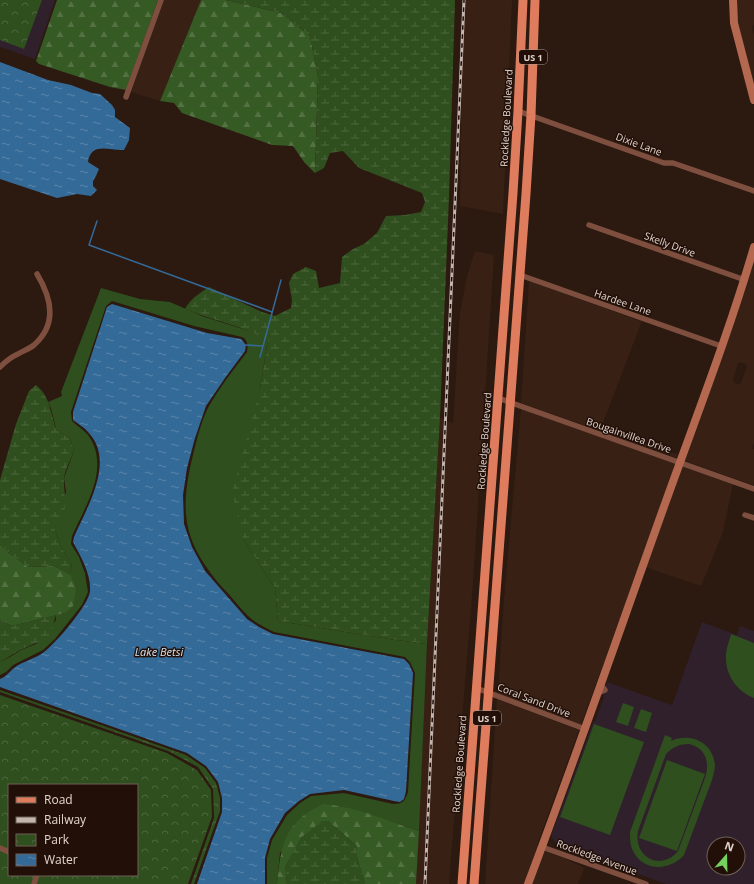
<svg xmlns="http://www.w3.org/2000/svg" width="754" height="884" font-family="'Open Sans',sans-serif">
  <defs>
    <pattern id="forest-firs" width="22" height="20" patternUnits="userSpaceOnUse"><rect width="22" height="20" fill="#365a23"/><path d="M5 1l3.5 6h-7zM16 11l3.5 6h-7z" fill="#537142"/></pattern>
    <pattern id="wetland-marsh" width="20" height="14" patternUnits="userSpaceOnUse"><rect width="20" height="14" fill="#2f4f1e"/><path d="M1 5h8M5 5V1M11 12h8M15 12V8" fill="none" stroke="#4d673e"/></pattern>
    <pattern id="park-crowns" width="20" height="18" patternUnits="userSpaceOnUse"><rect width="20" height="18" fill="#2f4f1e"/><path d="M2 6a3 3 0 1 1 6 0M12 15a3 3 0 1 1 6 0" fill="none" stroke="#4d673e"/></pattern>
    <pattern id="water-ripples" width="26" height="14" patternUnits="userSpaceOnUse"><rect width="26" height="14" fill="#346a98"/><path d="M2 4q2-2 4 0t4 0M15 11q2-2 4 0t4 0" fill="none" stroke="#5b85aa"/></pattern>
  </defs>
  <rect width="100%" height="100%" fill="#2c1910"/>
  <path fill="#382114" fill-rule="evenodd" d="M163,0H201L160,101L131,92Z
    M463,0H512L503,214L460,206Z
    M735,0H754V24L752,28L754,34V89L737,22Z
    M475,251L494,255L473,582L449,884H416L427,644L440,418L453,423L460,313L467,276Z
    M754,257V443L752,448L754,449V482L753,485L683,460ZM740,362L746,364L747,367L741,383L739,384L734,383L733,380L738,363Z
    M529,281L646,323L642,321L601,428L679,455L678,458L521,403Z
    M521,409L676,464L581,725L498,693L504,599Z
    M681,466L733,484L723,532L701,586L645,567Z
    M497,699L579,730L537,845L539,846L525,884H485Z
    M543,851L564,858L584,868L578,884H530Z"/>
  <path fill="#2f202c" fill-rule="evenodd" d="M0,0H55L35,59L0,47Z
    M702,622L737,635L740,626L754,631V884H666L557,845L551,836L593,722L595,721L604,697L603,693L607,682L672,705ZM714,844H738V868H714Z"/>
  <path fill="#2f4f1e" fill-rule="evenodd" d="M101,288L140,299L170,302L202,316L249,331L268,339L260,389L243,539L275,588L278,621L389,639L427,644L419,831L372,815L334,805L280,853L277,884H267V858L272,840L287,815L300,803L311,796L344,793L393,804C403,804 405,801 408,792L415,673L410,662L405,657L274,632C265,627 255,623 248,616C239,607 231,596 222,587C183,542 179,512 193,455C197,439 201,421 209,406C220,387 234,369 247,352C248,346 248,340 242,337L194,326L112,301L106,306L71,412L72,421C77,426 84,430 88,435C111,467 86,505 72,536L71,544L79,557L85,573L88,592L82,605L55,639L43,650L13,665L6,672L0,675V662L10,657L21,650L36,644L56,620V615L65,613L70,575L69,574L72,565L60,545L54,526L66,492L64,478L74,451L70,439L56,429L51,408L48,402L62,396L61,392Z
    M731,634L754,643V698C738,692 726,676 726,659C725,651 729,642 731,634Z
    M0,690L101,725L100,727L0,692Z
    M623,703L634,707L628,726L616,722Z
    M641,709L652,713L646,732L634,728Z
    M594,724L644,742L610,835L560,817Z
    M665,735L672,738L671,741C690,732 713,742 715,765C715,770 713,775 712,780L684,855C670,871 643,872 633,851C630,845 630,839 630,832ZM689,744C706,748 710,762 705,778L678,851C661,872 633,857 638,831L666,754C673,747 679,744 689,744Z
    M667,760L705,774L677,851L639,838Z"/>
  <path fill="url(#forest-firs)" d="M57,0H158L126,90L110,87L39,64L36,61Z
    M201,0H226L281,13L310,36L318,77L315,173L304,162L293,146L272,145L182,113L174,103L160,101Z
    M0,544L9,553L28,567L54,566L70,574L76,588L73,606L65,613L12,626L0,620Z
    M323,804C355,806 388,821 419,831L416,884H365L357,857V846L328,821L302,837L285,867L287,884H277C281,845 284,822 323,804Z"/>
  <path fill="url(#wetland-marsh)" d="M226,0H455L449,197L440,418L427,644L389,639L278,621L275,588L243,539L232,492L260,389L268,340C242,326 212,320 185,309C190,299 200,293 209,287L262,312L275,316L291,308L292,300L289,283L293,274L306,267L316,271L319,288L340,283L342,257L353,249L364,244L377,233L386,216L405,215L421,212L425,202L422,193L359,168L343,151L330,153L324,168L315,173L318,77L310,36L281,13Z
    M36,385C50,396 51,414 56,429L70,439L74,451C71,459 65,470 64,478C63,494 71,515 54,526L60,545L72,565L69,574L54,566L28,567L9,553L0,544V480L16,424L29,391Z
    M56,615L50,635C41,641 32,645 22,649C14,653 8,658 0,662V620L12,626Z
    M322,821H328L357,846V857L365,884H287L285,867L296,847L302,837Z"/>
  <path fill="url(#park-crowns)" fill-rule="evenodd" d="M0,0H42L24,49L0,40Z
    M0,695L167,753L197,770L211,790L212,817L188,884H0ZM9,785H137V875H9Z
    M101,725L186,755L205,768L216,783L220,798V811L194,884H191L214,818L213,789L198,767L168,751L100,727Z"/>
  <path fill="url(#water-ripples)" d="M0,62L48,80L71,85L92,93L100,94L112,105L115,110V117L130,128L129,140L124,150C110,151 91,141 88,162L99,169L96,176L93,181V186L97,190L91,196L77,194L57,198L0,179Z
    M112,304L207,333L241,339L246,345L245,351L225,378L206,406L195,438L187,468L183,495L184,524L192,547L205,571L247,619L259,627L273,634L404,659L409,664L413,673L406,791L404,799L400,802L394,801L344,790L310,794L299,801L285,813L270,839L265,858V884H197L222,812V798L218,782L206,766L187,753L0,687V679C6,677 9,672 14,668C23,661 35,659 44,652C55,644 89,605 90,591C91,574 81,557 73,542L74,537C87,507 116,461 88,432C84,427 78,424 73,420V412L107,307Z"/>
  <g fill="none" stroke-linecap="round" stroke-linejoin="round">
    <path stroke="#346a98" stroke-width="1.5" d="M97,221L89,245L272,312
      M246,345L262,346
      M260,357L281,280"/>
    <path stroke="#7e4f3f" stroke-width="5.5" d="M126,97L161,0
      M518,111L664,163H673L754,191
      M589,225L745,280
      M520,275L721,346
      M0,367C5,362 11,357 18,354C23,351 29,349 34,345C58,324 51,297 37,274
      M498,398L754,489
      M745,515L754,518
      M601,685L605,690L598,693Z
      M476,688L585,729
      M542,847L646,884
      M0,848L9,852
      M34,884L37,875"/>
    <path stroke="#b46850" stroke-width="8" d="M733,0L734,23L754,100
      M528,884C576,757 620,629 666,501C696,417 729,333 754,247"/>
    <path stroke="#de7c5d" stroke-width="9" d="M462,884L513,193L518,111L523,0
      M474,884L526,194L531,115L535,0"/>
    <g stroke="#c4b6af" stroke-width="3">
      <path id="rail" d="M425,884L464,0"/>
    </g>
    <use href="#rail" stroke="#221008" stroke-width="1.5" stroke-dasharray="4.5" stroke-linecap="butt"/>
  </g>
  <g text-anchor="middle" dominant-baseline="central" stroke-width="3" stroke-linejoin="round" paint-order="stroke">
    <g fill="#221008" stroke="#a89993" stroke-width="1">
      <rect x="519" y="50" width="28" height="14" rx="3"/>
      <rect x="473" y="711" width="28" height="14" rx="3"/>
    </g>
    <g font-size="9" font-weight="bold" fill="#e1d4ce">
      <text x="533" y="57">US 1</text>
      <text x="487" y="718">US 1</text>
    </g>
    <g font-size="10" fill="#e1d4ce" stroke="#221008">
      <text transform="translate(506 118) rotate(-87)">Rockledge Boulevard</text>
      <text transform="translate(639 144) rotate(20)">Dixie Lane</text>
      <text transform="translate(670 244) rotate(20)">Skelly Drive</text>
      <text transform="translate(623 302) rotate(19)">Hardee Lane</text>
      <text transform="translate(629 435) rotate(19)">Bougainvillea Drive</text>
      <text transform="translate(484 441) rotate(-86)">Rockledge Boulevard</text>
      <text transform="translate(534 700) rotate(21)">Coral Sand Drive</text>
      <text transform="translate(459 764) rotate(-86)">Rockledge Boulevard</text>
      <text transform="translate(597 857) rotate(20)">Rockledge Avenue</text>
    </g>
    <g font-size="11" font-style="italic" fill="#d7e6f4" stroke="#221008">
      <text x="159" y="651">Lake Betsi</text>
    </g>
  </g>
  <rect x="8" y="784" width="130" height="92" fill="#221008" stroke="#6e5e57"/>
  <rect x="16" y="797" width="20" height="6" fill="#de7c5d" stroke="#6e5e57"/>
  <text x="44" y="804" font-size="12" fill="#e1d4ce">Road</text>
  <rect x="16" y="817" width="20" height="6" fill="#c4b6af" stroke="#6e5e57"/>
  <text x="44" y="824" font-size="12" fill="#e1d4ce">Railway</text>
  <rect x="16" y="834" width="20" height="12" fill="url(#park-crowns)" stroke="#6e5e57"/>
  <text x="44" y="844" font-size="12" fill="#e1d4ce">Park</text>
  <rect x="16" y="854" width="20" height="12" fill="url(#water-ripples)" stroke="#6e5e57"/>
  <text x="44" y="864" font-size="12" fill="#e1d4ce">Water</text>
  <g transform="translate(726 856) rotate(20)"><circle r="19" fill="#221008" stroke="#6e5e57"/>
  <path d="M0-3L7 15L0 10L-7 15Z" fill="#72d25d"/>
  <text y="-6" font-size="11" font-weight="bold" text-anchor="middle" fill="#e1d4ce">N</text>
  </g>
</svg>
